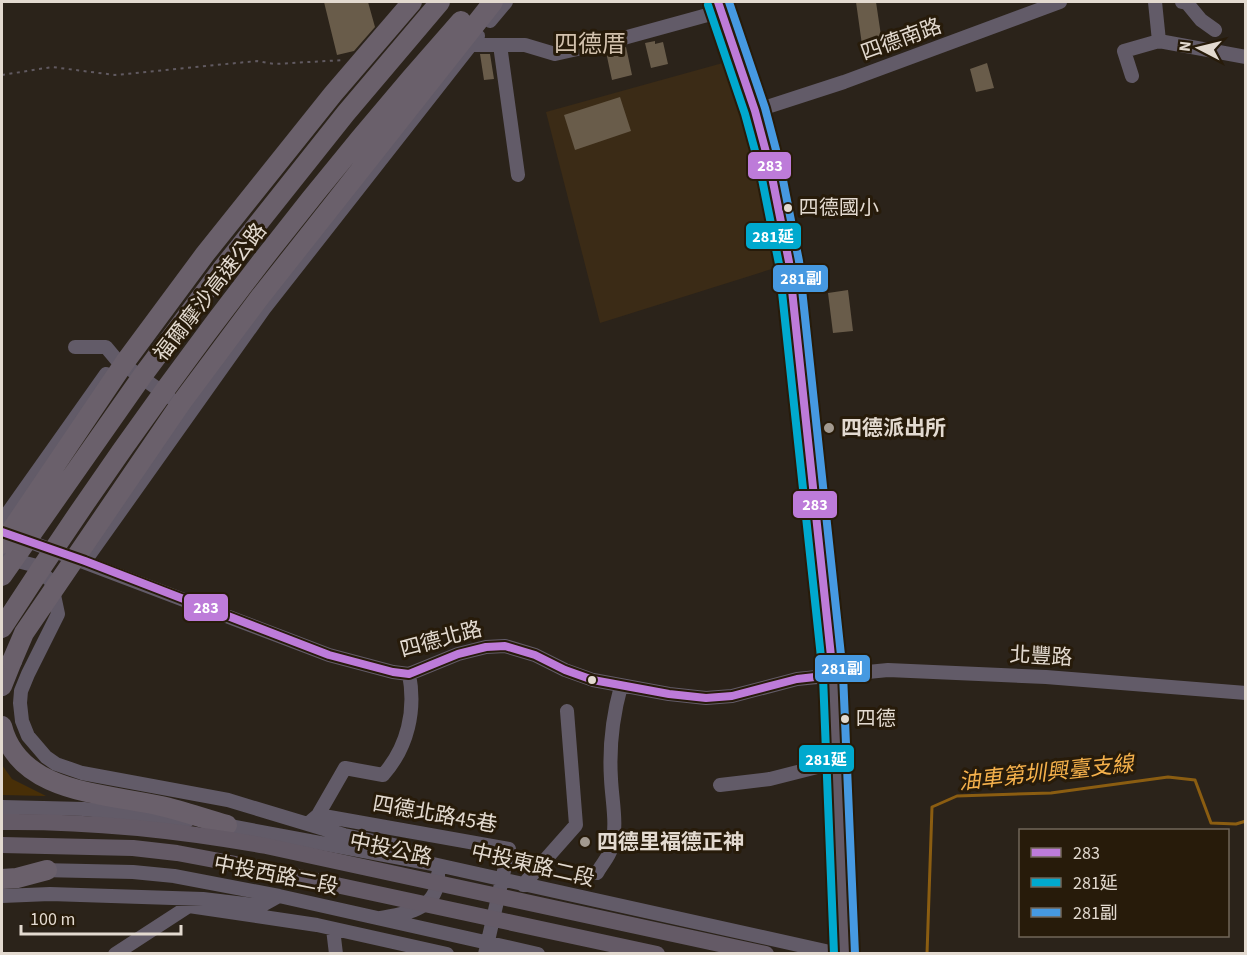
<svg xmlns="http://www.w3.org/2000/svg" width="1247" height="955" font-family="'Source Sans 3','Noto Sans TC',sans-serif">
  <rect width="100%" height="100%" fill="#2b231a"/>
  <path fill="#3b2b16" d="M730,61L753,145L778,267L600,323L546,112Z"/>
  <path fill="#482f07" d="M2,765L12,779L46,796L2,795Z"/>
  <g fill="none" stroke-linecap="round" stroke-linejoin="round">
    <path stroke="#8b5d11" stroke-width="3" d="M927,954L932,807L957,796L1051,793L1168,777L1195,780L1211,823L1236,824L1246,821"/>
  </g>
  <path fill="#695c4a" d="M324,2H368L375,27L354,51L337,55Z
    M856,2H876L883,49L863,52Z
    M655,41V44L663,42L668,64L651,68L645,43Z
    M626,47L632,75L612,80L606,52Z
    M480,54H490L494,79L484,80Z
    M987,63L994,88L976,92L970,69Z
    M620,97L631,131L575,150L564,115Z
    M848,290L853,331L833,333L828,293Z"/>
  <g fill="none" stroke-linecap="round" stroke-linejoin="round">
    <path stroke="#615a61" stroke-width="2" stroke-dasharray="3 4.5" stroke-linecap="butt" d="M2,75L52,67L115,75L257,61L274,64L344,60"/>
    <path stroke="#625b68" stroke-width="14" d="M1182,2L1187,3L1201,20L1215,30
      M490,21L506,2
      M1159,41L1246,57
      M472,45H525L555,54L609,42L722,11
      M500,45L518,175
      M1132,76L1124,51L1159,41L1155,2
      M755,111L844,82L1060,2
      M75,347H106L116,359L169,397
      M2,521L106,374
      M20,538L329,655L393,672L409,674L458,654L486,647L505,646L535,655L565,670L593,680L669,694L706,698L732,696L797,679L888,670L1046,677L1246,693
      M2,557L33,565L51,581L58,614L28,674L21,691L20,703L22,721L28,736L46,757L56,764L82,773L228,800L344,835L394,845L415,855
      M85,561L264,309L478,36
      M720,785L770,779L837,762
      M2,807L84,809L188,820
      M318,815L509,849L485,954
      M311,821L318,815L345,768L383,775C408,747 416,710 409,674
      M219,824L433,864L839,954
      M40,870L133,872L174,876L279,896L538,954
      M597,873C601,865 609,857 611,849C618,826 612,801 611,779C609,748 613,715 621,686
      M523,885L576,825L567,711
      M2,896L50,894L203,899L261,906L279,896
      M381,918C409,913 439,909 438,874
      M333,929L336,954
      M115,954L189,906L317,925L447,954"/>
    <path stroke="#645a66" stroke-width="16" d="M718,2L755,111L770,167L789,262L833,675L845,954"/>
    <path stroke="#6a606b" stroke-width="20" d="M2,686L12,661
      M2,726C19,794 105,793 161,806C183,811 205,819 227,825
      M2,879L17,878L47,870"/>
    <path stroke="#645a66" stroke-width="16" d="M2,822C91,821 178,830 266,846L766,954
      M2,845L133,848L177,853L257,868L657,954"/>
    <path stroke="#6a606b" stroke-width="20" d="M2,544L125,362L205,254L333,94L412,2
      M2,576L143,375L222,269L346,113L440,2
      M2,628C139,416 293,210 461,21
      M12,661L24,633L181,403L260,297L493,2"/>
    <g stroke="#271b0a" stroke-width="12">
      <path id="bus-1" d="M718,2L755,111L770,167L789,262L833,675
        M2,532L85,561L329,655L393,672L409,674L458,654L486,647L505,646L535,655L565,670L593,680L669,694L706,698L732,696L797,679L833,675"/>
    </g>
    <g stroke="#271b0a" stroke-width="12">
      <path id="bus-2" d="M708,5L745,114L760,169L779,264L823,676L834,954"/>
    </g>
    <g stroke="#271b0a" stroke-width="12">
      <path id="bus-3" d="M729,2L765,108L780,165L799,261L843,674L855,954"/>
    </g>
    <use href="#bus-1" stroke="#bd7bd9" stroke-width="8"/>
    <use href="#bus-2" stroke="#00a9ce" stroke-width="8"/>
    <use href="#bus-3" stroke="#4699e1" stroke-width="8"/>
  </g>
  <g fill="#e3dad0" stroke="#271b0a" stroke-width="2">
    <circle cx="788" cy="208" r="5"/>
    <circle cx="592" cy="680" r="5"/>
    <circle cx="845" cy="719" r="5"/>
  </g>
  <g fill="#a39a90" stroke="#271b0a" stroke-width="2">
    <circle cx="829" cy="428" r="6"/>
    <circle cx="585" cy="842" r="6"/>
  </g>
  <g text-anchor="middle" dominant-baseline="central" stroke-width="6" stroke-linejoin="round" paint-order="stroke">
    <g font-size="20" fill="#e3dad0" stroke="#271b0a" text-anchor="start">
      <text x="799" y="208">四德國小</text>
      <text x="856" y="719">四德</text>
    </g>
    <g font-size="21" fill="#e3dad0" stroke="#271b0a">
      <text transform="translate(901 39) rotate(-20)">四德南路</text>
      <text transform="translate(210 292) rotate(-52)">福爾摩沙高速公路</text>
      <text transform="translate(441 639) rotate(-15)">四德北路</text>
      <text transform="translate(1041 656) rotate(3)">北豐路</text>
      <text transform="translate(435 814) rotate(10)">四德北路45巷</text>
      <text transform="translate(391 849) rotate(12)">中投公路</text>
      <text transform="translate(533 865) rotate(13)">中投東路二段</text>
      <text transform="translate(276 875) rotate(11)">中投西路二段</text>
    </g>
    <g font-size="21" font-weight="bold" fill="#e3dad0" stroke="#271b0a" text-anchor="start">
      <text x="841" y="428">四德派出所</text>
      <text x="597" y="842">四德里福德正神</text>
    </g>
    <g font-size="22" font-style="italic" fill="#f5b14c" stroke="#271b0a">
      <text transform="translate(1046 773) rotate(-6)">油車第圳興臺支線</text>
    </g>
    <g font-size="24" fill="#d2c1ad" stroke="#271b0a">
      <text x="590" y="44">四德厝</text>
    </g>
  </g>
  <g stroke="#271b0a" stroke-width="2">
    <rect x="747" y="151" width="45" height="29" rx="6" fill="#bd7bd9"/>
    <rect x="745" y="222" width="57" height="28" rx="6" fill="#00a9ce"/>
    <rect x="772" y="264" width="57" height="29" rx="6" fill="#4699e1"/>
    <rect x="792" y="490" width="46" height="29" rx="6" fill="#bd7bd9"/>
    <rect x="183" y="593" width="46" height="29" rx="6" fill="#bd7bd9"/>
    <rect x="814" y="654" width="57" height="29" rx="6" fill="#4699e1"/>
    <rect x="798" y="744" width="57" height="29" rx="6" fill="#00a9ce"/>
  </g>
  <g font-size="16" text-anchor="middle" font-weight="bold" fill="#fff">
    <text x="770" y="171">283</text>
    <text x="773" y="242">281延</text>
    <text x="801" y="284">281副</text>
    <text x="815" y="510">283</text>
    <text x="206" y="613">283</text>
    <text x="842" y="674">281副</text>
    <text x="826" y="765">281延</text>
  </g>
  <rect width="1247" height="955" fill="none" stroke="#e3dad0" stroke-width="6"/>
  <rect x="1019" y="829" width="210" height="108" fill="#271b0a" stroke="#726759" stroke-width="1.5"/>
  <rect x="1031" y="848" width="30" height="9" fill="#bd7bd9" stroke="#726759" stroke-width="1.5"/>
  <text x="1073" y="859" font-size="18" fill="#e3dad0">283</text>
  <rect x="1031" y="878" width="30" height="9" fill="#00a9ce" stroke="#726759" stroke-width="1.5"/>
  <text x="1073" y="889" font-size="18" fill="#e3dad0">281延</text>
  <rect x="1031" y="908" width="30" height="9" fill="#4699e1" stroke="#726759" stroke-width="1.5"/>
  <text x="1073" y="919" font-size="18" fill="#e3dad0">281副</text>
  <g transform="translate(1199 48) rotate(277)" stroke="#271b0a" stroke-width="4.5" paint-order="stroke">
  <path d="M0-4.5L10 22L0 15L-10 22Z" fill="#e3dad0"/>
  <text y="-9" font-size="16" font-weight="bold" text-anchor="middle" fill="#e3dad0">N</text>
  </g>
  <path d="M21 925v9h160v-9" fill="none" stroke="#e3dad0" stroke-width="3"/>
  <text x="30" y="925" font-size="18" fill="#e3dad0" stroke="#271b0a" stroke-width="4.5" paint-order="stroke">100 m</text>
</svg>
